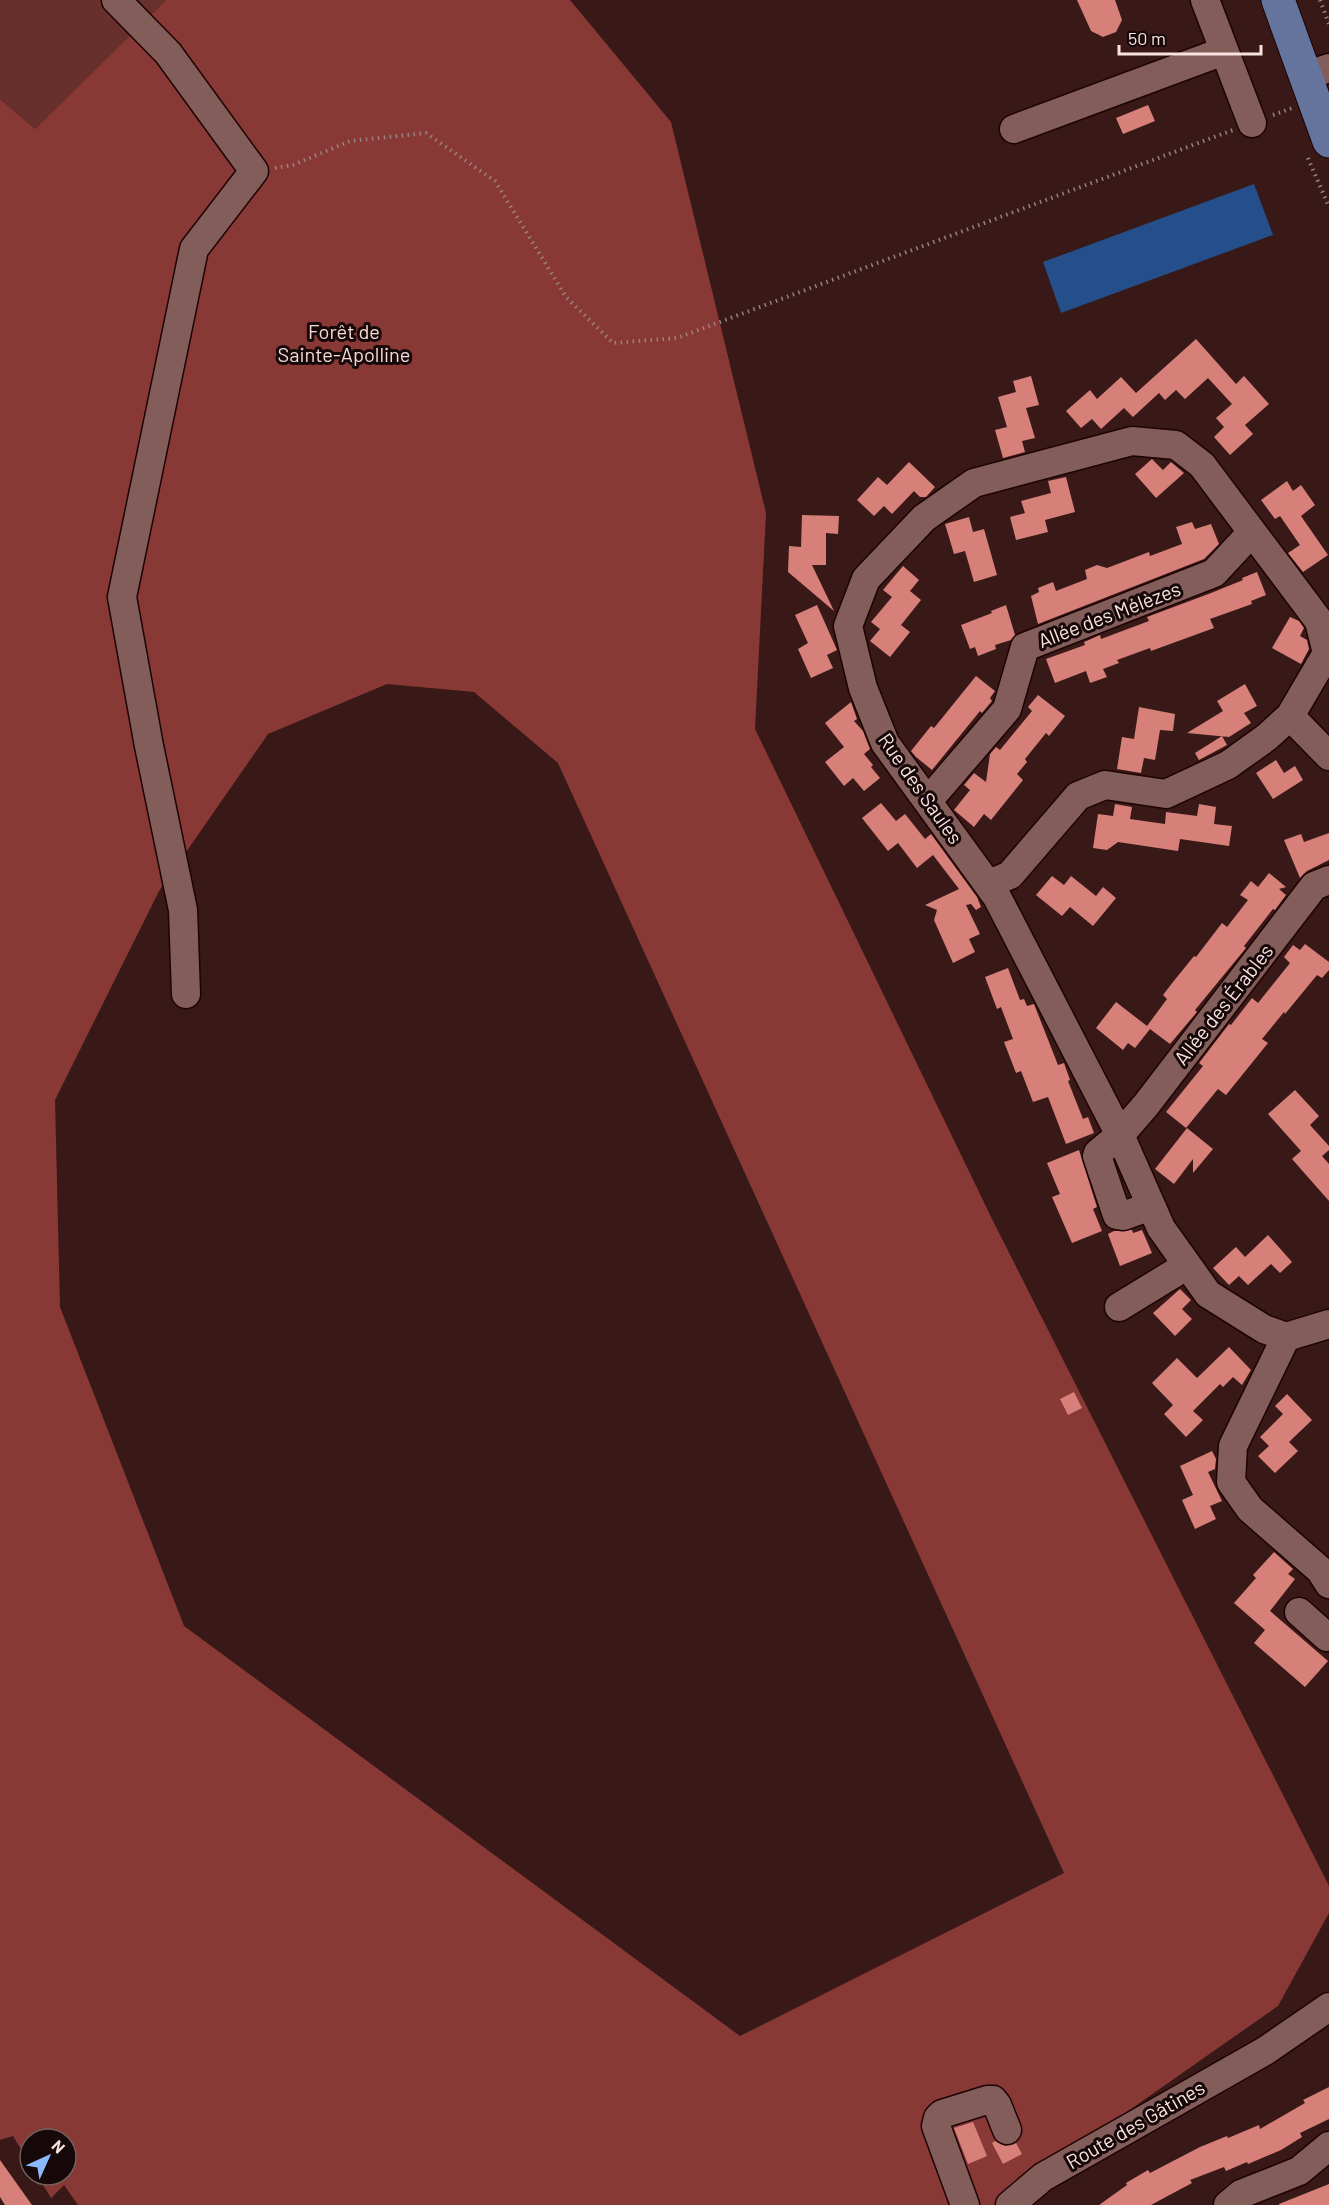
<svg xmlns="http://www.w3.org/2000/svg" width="1329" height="2205" font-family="Barlow,sans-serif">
  <rect width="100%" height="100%" fill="#381917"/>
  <path fill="#67302d" d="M0,0H166L35,129L0,99Z"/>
  <path fill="#883936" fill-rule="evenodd" d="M166,0H570L671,122L766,513L755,729L993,1221L1329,1886V1913L1278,2006L994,2205H78L64,2185L51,2198L37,2175H66V2139H30V2164L13,2136L0,2140V99L35,129ZM387,684L474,692L558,763L1064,1873L740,2036L184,1626L60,1307L55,1100L159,891L268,734Z"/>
  <path fill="#244f8b" d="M1254,184L1273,235L1061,313L1043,262Z"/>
  <path fill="#d7807a" d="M1077,0H1115L1122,20L1116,32L1103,37L1091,31Z
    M1148,105L1155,121L1123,134L1116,118Z
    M1196,339L1236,384L1244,376L1269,404L1245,425L1253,434L1230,455L1214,437L1224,427L1216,418L1232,404L1208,378L1185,399L1176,390L1165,400L1159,393L1133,417L1124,408L1101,429L1092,419L1081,428L1066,411L1090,390L1097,399L1121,377L1136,393Z
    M1031,376L1039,405L1026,408L1035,438L1022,441L1025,452L1003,458L995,430L1007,427L998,397L1016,392L1013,381Z
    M1152,459L1163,470L1171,462L1184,473L1156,498L1135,474Z
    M909,462L935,487L926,497H920L914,491L892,514L884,506L874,516L857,500L878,477L887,485Z
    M1066,477L1075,512L1045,520L1048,532L1016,540L1010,517L1025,513L1021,501L1051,493L1048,481Z
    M1287,481L1293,491L1301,485L1315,505L1301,516L1328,555L1303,572L1288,553L1300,545L1280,516L1275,519L1261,500Z
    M802,515L839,516L838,534L826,533V565H812L834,611L788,572L789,546L801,547Z
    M969,517L973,532L984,529L997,575L974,582L965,551L954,554L945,524Z
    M1192,522L1195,529L1211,524L1219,544L1204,559L1038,624L1031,596L1039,592L1038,588L1053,582L1056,591L1087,579L1085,570L1097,565L1107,568L1149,552L1150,556L1182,544L1176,527Z
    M903,566L919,580L910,591L921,600L901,625L910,632L890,657L870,641L880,629L871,622L892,597L883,590Z
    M1257,572L1266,595L1251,601L1252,604L1210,619L1214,628L1151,651L1150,648L1117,660L1119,663L1103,669L1107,677L1090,683L1086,671L1055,683L1046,659L1085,645L1084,642L1100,635L1101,639L1149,621L1147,617L1211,593L1243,580L1242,578Z
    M817,605L837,650L827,655L833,668L811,678L798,649L808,643L795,615Z
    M1006,605L1015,635L1011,640L995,645L996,649L978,656L975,647L970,649L961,625L992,613L991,611Z
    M1290,617L1299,621L1304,628L1300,636L1307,640L1309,649L1301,664L1272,648Z
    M976,676L995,691L990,698L992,701L982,713L980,711L932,770L916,757L911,751L931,726L934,728Z
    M1245,684L1257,706L1244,713L1251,723L1229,737L1187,733L1223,711L1217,701Z
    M1038,695L1065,716L1049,736L1046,733L1025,759L1027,762L1017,774L1023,780L991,820L984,814L974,827L954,810L970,790L964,785L974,773L986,782L990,754L996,747L1000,750L1032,711L1028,707Z
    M851,702L857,719L854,721L863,731L870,749L864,754L873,765L871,767L880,778L864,791L853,778L844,786L825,762L844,747L825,723Z
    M1139,707L1175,714L1173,731L1160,730L1155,760L1144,758L1141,773L1117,769L1122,737L1134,739Z
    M1222,736L1227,745L1199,760L1195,753Z
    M1276,760L1284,773L1295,766L1303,780L1273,799L1256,773Z
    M881,803L896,821L905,814L925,839L931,834L977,897L981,907L976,910L971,904L966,905L980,934L969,939L975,952L953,963L934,920L937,910L925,905L959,889L933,855L917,868L898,843L888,851L862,818Z
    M1115,804L1132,807L1130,819L1165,824L1166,812L1197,816L1199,804L1216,807L1214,824L1232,826L1229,846L1180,839L1178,851L1118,842L1107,850L1093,848L1098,814L1113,816Z
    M1329,833V860L1307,871L1300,878L1284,840L1301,834L1304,842Z
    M1269,873L1286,887L1279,889L1286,895L1275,910L1273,909L1244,946L1246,948L1195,1010L1197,1012L1170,1044L1150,1029L1135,1048L1128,1043L1123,1050L1096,1028L1116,1002L1147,1026L1167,999L1163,995L1173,982L1194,956L1196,957L1222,923L1227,927L1248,900L1240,895L1251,881L1258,887Z
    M1052,876L1064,885L1071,876L1096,896L1103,887L1116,898L1093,926L1070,907L1062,916L1036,895Z
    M1305,944L1329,962V970L1322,978L1317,975L1285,1014L1284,1012L1262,1039L1268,1043L1226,1095L1218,1089L1186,1128L1166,1112L1203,1066L1199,1063L1229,1024L1231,1025L1252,998L1258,1003L1290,963L1284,957L1293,945L1300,950Z
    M1008,968L1020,1000L1024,999L1027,1006L1034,1004L1058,1065L1064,1063L1070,1080L1068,1081L1083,1119L1088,1117L1094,1133L1066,1144L1048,1097L1033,1102L1021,1071L1016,1073L1004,1042L1013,1039L1001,1007L997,1009L985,977Z
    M1295,1090L1319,1116L1310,1125L1329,1146V1150L1322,1156L1329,1164V1201L1292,1159L1301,1151L1268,1114Z
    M1187,1128L1213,1149L1193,1173V1159L1174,1184L1155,1169Z
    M1079,1150L1097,1207L1093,1209L1102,1231L1072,1243L1052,1197L1060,1194L1047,1163Z
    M1132,1230L1133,1233L1142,1230L1152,1253L1120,1266L1108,1234L1114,1231Z
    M1268,1235L1292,1262L1280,1273L1271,1264L1248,1285L1239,1276L1229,1285L1213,1268L1236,1247L1245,1257Z
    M1180,1289L1191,1300L1182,1309L1192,1319L1175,1336L1153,1313Z
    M1229,1347L1251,1370L1242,1385L1233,1377L1223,1387L1220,1384L1193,1411L1203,1420L1186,1437L1164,1414L1173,1405L1152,1383L1177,1358L1197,1378Z
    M1074,1392L1082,1408L1068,1415L1060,1399Z
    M1287,1394L1312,1420L1289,1442L1298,1451L1275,1473L1258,1456L1269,1446L1260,1437L1283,1414L1275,1406Z
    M1212,1451L1216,1459L1215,1469L1208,1472L1222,1501L1210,1506L1216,1519L1195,1529L1182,1500L1193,1495L1180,1466Z
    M1274,1552L1293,1569L1288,1574L1295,1579L1270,1611L1328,1661L1305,1687L1254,1643L1265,1630L1234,1603L1256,1578L1253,1575Z
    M1329,2087V2119L1300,2133L1302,2137L1281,2150L1248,2164L1247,2162L1226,2171L1224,2167L1190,2180L1192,2183L1151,2205H1099L1127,2185L1126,2183L1148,2170L1150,2173L1200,2147L1227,2136L1228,2138L1259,2125L1260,2129L1305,2103L1303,2100Z
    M973,2122L987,2156L968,2164L954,2128Z
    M995,2141L1005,2146L1016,2143L1022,2154L1003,2164L992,2143Z
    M0,2160L32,2205H5L0,2197Z
    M1329,2184V2205H1279V2204Z"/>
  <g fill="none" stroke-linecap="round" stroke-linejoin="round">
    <g stroke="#1e0303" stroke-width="31">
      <path id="minor" d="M116,0L168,53L254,171L194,249L122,597L149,746L183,910L186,994
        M1205,0L1252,123
        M1306,76L1329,68
        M1014,129L1224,51
        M1329,756L1290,716L1327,653L1319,621L1202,465L1176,445L1132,441L974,483L924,518L866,579L848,626L863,688L885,743L997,897L1120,1135L1161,1228L1208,1294L1264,1329L1286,1337L1233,1446L1231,1482L1250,1509L1320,1570L1329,1584
        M928,801L1007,709L1025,647L1214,573L1252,532
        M989,884L1010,875L1078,796L1105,785L1166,794L1228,765L1267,737L1290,716
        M1151,1206L1123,1216L1117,1215L1097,1156L1098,1153L1120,1135L1146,1105L1314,886L1329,880
        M1119,1307L1186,1266
        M1286,1337L1329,1324
        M1299,1612L1327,1637
        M965,2205L936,2126L938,2118L942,2114L987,2100H993L997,2105L1007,2130
        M1010,2205L1043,2177L1265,2051L1329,2007
        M1228,2205L1241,2194L1299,2171L1329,2146"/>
    </g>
    <g stroke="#1e0303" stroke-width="35">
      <path id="major" d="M1278,0L1329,141"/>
    </g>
    <path stroke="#9a807e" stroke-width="4" stroke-dasharray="1.5 4.5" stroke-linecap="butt" d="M1320,0L1329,24
      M1273,115L1292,108
      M1308,158L1329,207
      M275,168L293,165L350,141L426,133L495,181L566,297L613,343L677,338L1233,130"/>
    <use href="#minor" stroke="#835d5a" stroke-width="28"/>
    <use href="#major" stroke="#64749d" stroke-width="33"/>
  </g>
  <g text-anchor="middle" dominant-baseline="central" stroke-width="6" stroke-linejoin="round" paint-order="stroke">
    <g font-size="20" fill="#f3dad7" stroke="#160808">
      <text x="344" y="331">Forêt de<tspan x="344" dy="23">Sainte-Apolline</tspan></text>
    </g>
    <g font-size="20" fill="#f9e3e1" stroke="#160808">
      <text transform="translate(1109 614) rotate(-21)">Allée des Mélèzes</text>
      <text transform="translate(921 788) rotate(55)">Rue des Saules</text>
      <text transform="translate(1223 1004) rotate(-52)">Allée des Érables</text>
      <text transform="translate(1135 2124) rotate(-30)">Route des Gâtines</text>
    </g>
  </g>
  <g transform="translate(48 2157) rotate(45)"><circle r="28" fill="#160808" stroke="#71605f" stroke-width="1.5"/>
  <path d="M0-4.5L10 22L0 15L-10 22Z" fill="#8bbafc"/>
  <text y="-9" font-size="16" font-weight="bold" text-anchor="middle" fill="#f9e3e1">N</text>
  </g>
  <path d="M1119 45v9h142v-9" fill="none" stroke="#f9e3e1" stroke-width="3"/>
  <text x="1128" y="45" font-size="18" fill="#f9e3e1" stroke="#160808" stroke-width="4.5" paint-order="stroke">50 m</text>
</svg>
